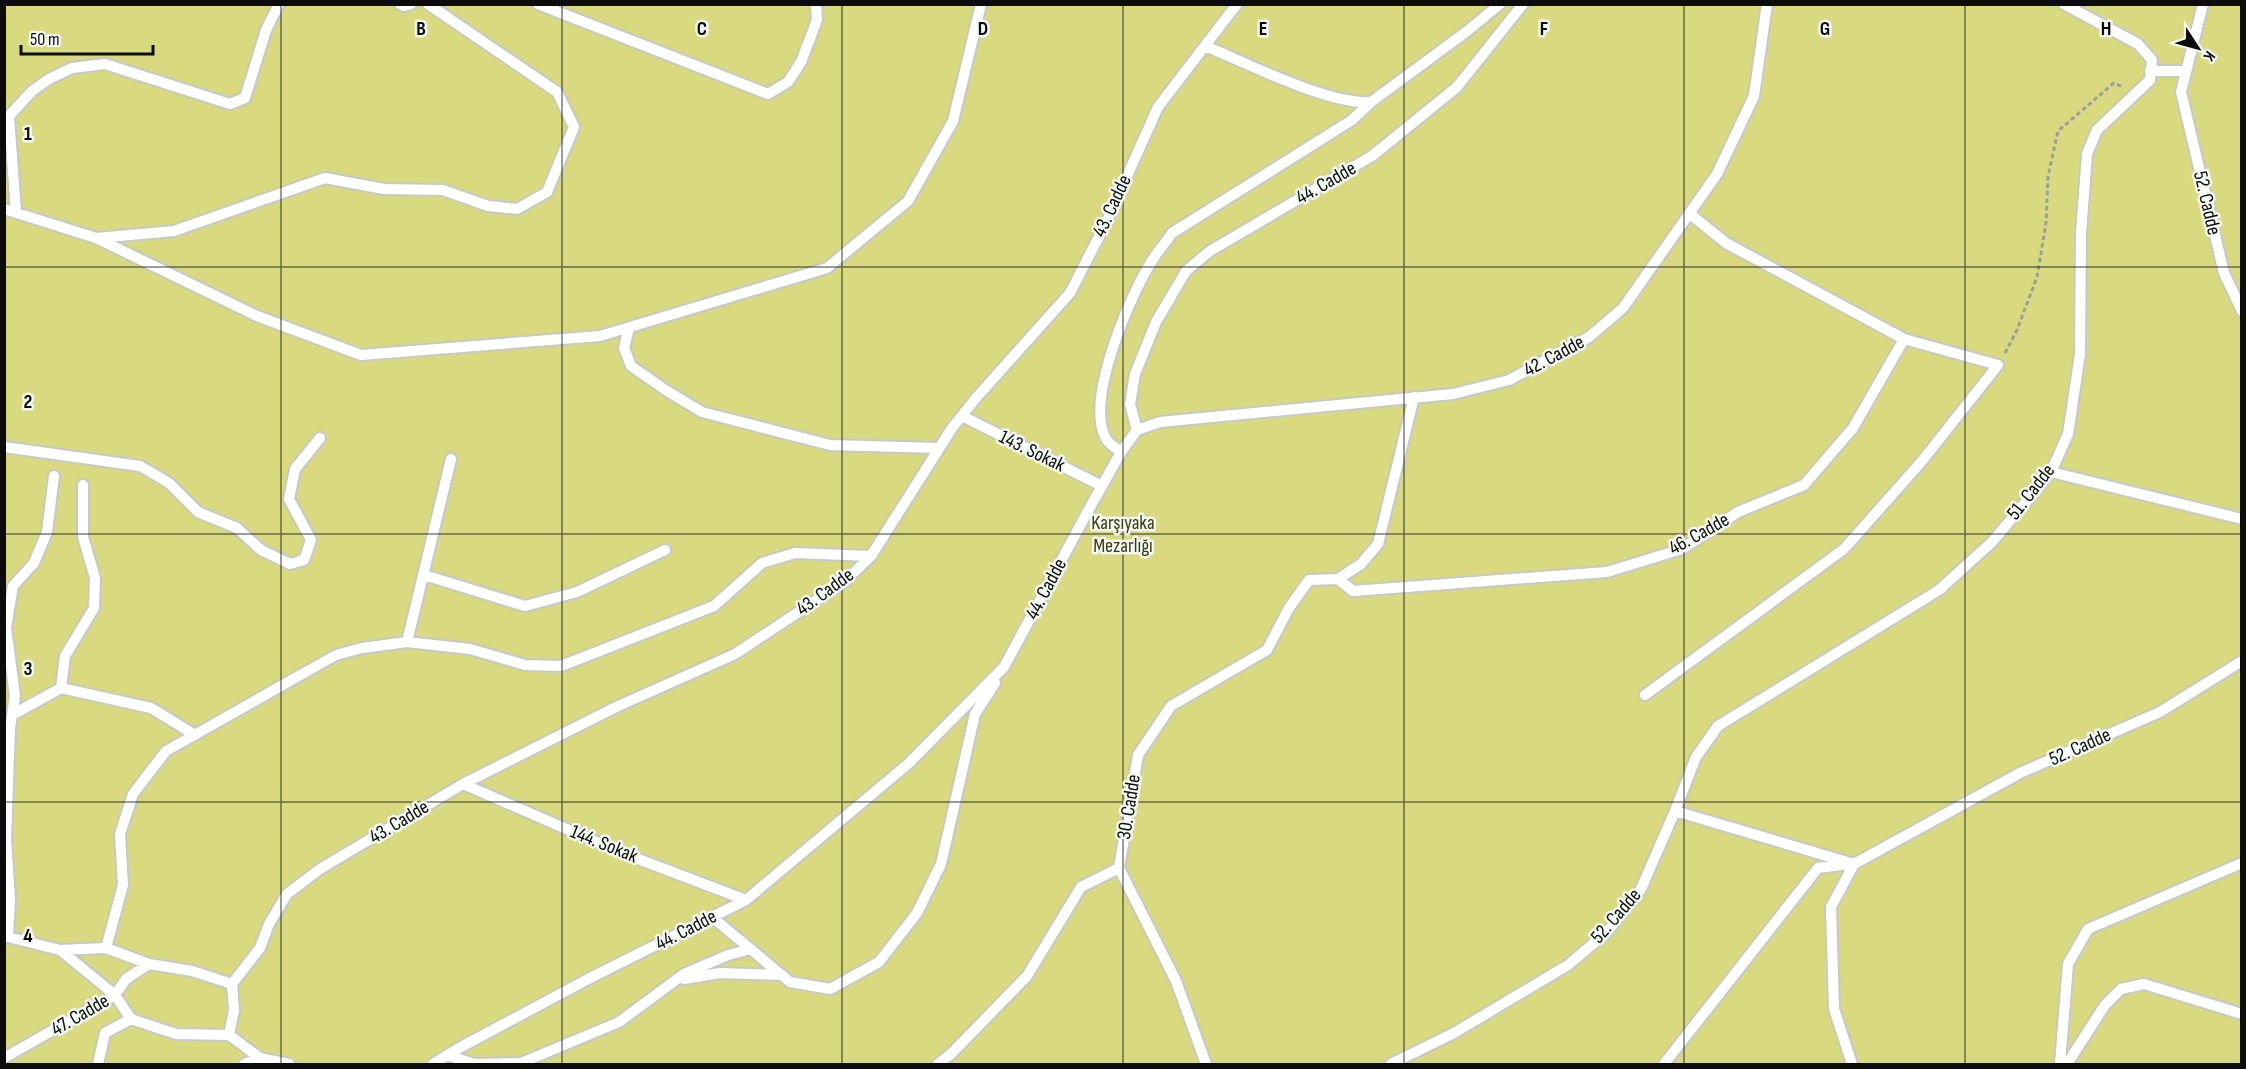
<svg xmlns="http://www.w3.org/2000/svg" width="2246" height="1069" font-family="'Sofia Sans Condensed',sans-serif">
  <rect width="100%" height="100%" fill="#f2f7f2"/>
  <path fill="#d9d97f" d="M5,5H2241V1064H5Z"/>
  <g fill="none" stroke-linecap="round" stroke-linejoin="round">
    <g stroke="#c5cac5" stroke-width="14">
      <path id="service" d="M400,4L404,6L411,4
        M538,4L768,94L788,82L801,62L817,20L816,4
        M2203,4L2181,92L2224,273L2242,311
        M1205,46C1247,63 1328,105 1371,102L1466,32L1500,4
        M2150,71H2186
        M4,209L96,238L257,316L361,355L600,336L827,268L908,201L953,121L981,4
        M16,212L9,116L32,91L49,79L72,68L105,64L230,104L245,98L266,30L279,4
        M97,238L174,231L325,178L384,189L443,190L488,206L517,209L547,192L574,127L557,92L428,4
        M629,328L624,348L631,366L667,391L702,412L830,445L938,448
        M1414,397L1378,544L1361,564L1338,579L1353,591L1607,572L1682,549L1738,512L1804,485L1853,428L1904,339L1726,243L1690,214
        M962,416L1102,486
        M1137,430L1160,422L1453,394L1509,380L1589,337L1623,308L1717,174L1754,96L1767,4
        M1137,430L1130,404L1135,374L1156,322L1186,271L1210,251L1372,156L1457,87L1523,4
        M4,447L140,466L169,483L198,512L237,528L261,550L290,564L304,560L311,540L289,499L295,469L320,438
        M1121,452C1116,448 1107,443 1105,437C1086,397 1130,295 1153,259C1159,250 1166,242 1172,233L1352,120L1371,102
        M2051,472L2242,519
        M424,575L525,606L577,592L665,550
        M407,642L451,459
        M61,688L65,656L94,608L95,578L83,537V485
        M1645,695L1844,549L1922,461L1998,365L1904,339
        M12,715L61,688L151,708L195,735
        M463,784L617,851L746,900
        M1675,811L1696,757L1718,726L1939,590L1992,542L2051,472L2068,434L2080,354L2081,233L2087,154L2097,130L2150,80L2152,60L2138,44L2064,4
        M1119,868L1176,981L1206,1064
        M712,917L790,982L830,989L879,962L917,913L941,864L975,714L995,683
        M4,936L60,950L106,948L149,964L192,971L232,984L260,948L269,924L287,894L320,869L463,784L616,707L735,654L844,582L871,556L952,428L976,398L1070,293L1106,223L1158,107L1237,4
        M8,937L10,899L6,839L10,728L15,696L6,628L13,586L34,563L47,532L54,476
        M106,948L123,885L120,834L133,794L166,751L336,655L362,648L407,642L470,649L525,665L561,666L714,606L762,563L795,553L871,556
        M60,950L115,995L131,1019L105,1033L98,1064
        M684,979L720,973L782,975
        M232,984L234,1010L229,1035L260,1058L289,1064
        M131,1019L176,1034L229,1035
        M447,1055L474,1064L521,1063L619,1022L684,974L728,955L751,949
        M4,1058L115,995L126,979L149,964
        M244,1064L260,1058
        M433,1064L459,1048L592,977L746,900L908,764L1004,667L1089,509L1121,452L1137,430
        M938,1064L951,1054L1027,976L1081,887L1119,868L1138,755L1171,706L1267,650L1289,608L1309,580L1338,579
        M1391,1064L1454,1033L1568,965L1607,932L1641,889L1675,811L1854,864L2020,773L2160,712L2242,661
        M1664,1064L1818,868L1848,864
        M1852,1064L1834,1009L1831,907L1854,864
        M2060,1064L2068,964L2088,929L2242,863
        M2067,1064L2105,1005L2121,989L2144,984L2242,1014"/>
    </g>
    <path stroke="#9b9f9b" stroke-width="3" stroke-dasharray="4.5 3" stroke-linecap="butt" d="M2005,353L2017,330L2037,277L2046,223L2048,176L2058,131L2114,83L2123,87"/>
    <use href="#service" stroke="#fff" stroke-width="10"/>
  </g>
  <path fill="none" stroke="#0b0c0b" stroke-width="1.5" stroke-opacity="0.55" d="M281,4V1064M562,4V1064M842,4V1064M1123,4V1064M1404,4V1064M1684,4V1064M1965,4V1064M4,267H2242M4,534H2242M4,802H2242"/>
  <g text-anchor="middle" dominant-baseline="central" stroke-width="5" stroke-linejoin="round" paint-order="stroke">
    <g font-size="20" fill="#0b0c0b" stroke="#f2f7f2">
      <text transform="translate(1326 183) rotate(-30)">44. Cadde</text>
      <text transform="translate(2207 203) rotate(77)">52. Cadde</text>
      <text transform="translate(1112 206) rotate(-65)">43. Cadde</text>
      <text transform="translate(1554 356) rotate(-28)">42. Cadde</text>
      <text transform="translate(1032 451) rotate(26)">143. Sokak</text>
      <text transform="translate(2031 492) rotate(-52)">51. Cadde</text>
      <text transform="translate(1699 534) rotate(-29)">46. Cadde</text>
      <text transform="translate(1046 589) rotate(-62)">44. Cadde</text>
      <text transform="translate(825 592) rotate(-36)">43. Cadde</text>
      <text transform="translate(2080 747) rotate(-24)">52. Cadde</text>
      <text transform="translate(1129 807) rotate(-81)">30. Cadde</text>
      <text transform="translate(399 822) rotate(-31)">43. Cadde</text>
      <text transform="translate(604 844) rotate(22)">144. Sokak</text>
      <text transform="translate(1616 916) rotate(-49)">52. Cadde</text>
      <text transform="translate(686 930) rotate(-27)">44. Cadde</text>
      <text transform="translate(80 1015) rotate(-30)">47. Cadde</text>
    </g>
    <g font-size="20" fill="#3b3a0d" stroke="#f2f7f2">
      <text x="1123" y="523">Karşıyaka<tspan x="1123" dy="23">Mezarlığı</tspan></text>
    </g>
  </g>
  <g font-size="20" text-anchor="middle" font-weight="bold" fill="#0b0c0b" stroke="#f2f7f2" stroke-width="5" stroke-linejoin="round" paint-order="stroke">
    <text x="421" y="35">B</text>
    <text x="702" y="35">C</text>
    <text x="983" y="35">D</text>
    <text x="1263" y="35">E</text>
    <text x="1544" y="35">F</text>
    <text x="1825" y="35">G</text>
    <text x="2106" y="35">H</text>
    <text x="28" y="140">1</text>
    <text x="28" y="408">2</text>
    <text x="28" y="675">3</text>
    <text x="28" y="942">4</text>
  </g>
  <rect width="2246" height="1069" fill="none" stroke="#0b0c0b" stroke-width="12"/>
  <g transform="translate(2198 48) rotate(126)" stroke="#f2f7f2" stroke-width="4.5" paint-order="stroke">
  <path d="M0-4.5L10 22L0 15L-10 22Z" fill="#0b0c0b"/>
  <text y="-9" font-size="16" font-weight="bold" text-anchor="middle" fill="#0b0c0b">K</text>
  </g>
  <path d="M21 45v9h132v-9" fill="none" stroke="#0b0c0b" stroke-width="3"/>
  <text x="30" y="45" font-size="18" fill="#0b0c0b" stroke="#f2f7f2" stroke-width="4.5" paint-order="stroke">50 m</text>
</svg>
